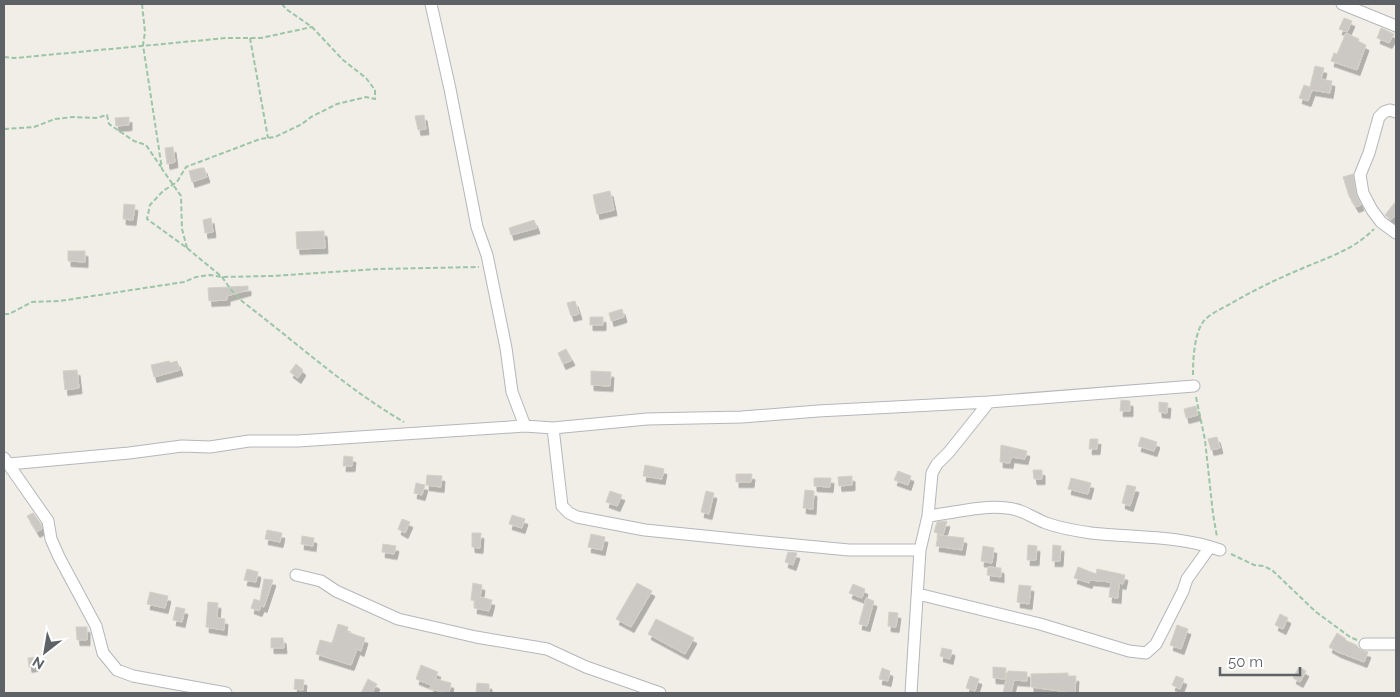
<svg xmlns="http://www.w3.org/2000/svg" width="1400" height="697" font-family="Raleway,sans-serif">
  <defs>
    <filter id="shadow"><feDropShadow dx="3" dy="5.5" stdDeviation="0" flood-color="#0004"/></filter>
  </defs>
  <rect width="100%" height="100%" fill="#f0eee7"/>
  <path fill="#ccc9c4" stroke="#d4d0c5" filter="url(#shadow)" d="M1344,18L1352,21L1347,32L1339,29Z
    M1381,28L1394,34L1389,43L1377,38Z
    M1346,33L1359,39L1358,41L1366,45L1357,70L1331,61L1334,53L1337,54Z
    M1315,66L1324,68L1321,79L1332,81L1330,93L1312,90L1308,101L1299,98L1304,85L1310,87Z
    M424,115L426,129L418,130L415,116Z
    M129,117V125L116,126L115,118Z
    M173,147L175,162L167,164L165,148Z
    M201,168H204L207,177L192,182L189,171Z
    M1353,174L1356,194L1361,205L1356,207L1349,196L1343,177Z
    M610,191L614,210L597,214L593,195Z
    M1396,201V214L1391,220L1385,215Z
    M124,204L135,205L133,220L123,219Z
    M211,218L213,232L205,233L203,220Z
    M534,220L537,228L511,235L509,228Z
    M324,231L325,248L297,249L296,232Z
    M68,251H85V262L68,261Z
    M248,286V290L227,296V300L209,301L208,288Z
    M575,301L579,314L571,316L567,303Z
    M622,309L624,317L611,321L609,313Z
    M590,317H603V325H590Z
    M566,349L572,360L563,364L558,353Z
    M169,361L170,363L177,361L180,370L154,377L151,365Z
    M296,364L303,370L298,378L290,372Z
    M77,370L79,388L65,390L63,371Z
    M591,371L611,372L610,386L591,385Z
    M1121,400L1130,401V411H1120Z
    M1159,402L1168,403L1167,413L1159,412Z
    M1196,406L1198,415L1186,418L1184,409Z
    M1141,437L1157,442L1154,451L1138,446Z
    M1217,437L1220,448L1211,450L1208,439Z
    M1090,439H1098L1097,449H1089Z
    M1001,445L1027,451L1025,459L1011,457L1010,463L1000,462Z
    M344,456L353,457L352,466H343Z
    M645,465L664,469L662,479L643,476Z
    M1033,470H1042V479H1034Z
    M898,471L911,476L908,485L894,480Z
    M736,474H752L751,482H736Z
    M427,475L442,476L441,487L426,485Z
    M852,476V485L839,486L838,477Z
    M814,478H831L830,487L814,486Z
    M1071,478L1091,483L1088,494L1068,489Z
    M416,483L425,485L422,495L414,493Z
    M1127,485L1136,487L1130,506L1122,503Z
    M805,490L814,491L813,509L803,508Z
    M610,491L622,495L617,506L606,502Z
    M706,491L714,493L709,514L701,512Z
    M33,513L41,524L42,529L37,532L27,516Z
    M512,515L525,519L522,528L509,524Z
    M402,519L410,522L405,533L398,529Z
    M947,521L943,535L934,532L937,522Z
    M267,530L282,533L280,542L265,539Z
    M472,533H481L480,548L472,547Z
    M591,534L605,537L602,550L588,547Z
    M938,535L964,538L962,550L936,546Z
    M302,536L314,538L313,546L301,544Z
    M383,544L396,546L394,554L382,552Z
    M1028,545L1037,546L1036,560H1027Z
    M1053,545L1061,546L1060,561H1052Z
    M983,546L994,548L992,563L981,561Z
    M788,552L797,553L793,565L785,562Z
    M988,567L1001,568V577L987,575Z
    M1078,567L1096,574L1097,569L1125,575L1123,584L1119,583L1118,598L1109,597L1111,582L1090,580L1089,583L1074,578Z
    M247,569L258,572L256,582L244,580Z
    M264,579L273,580L264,607L261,606L259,611L251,608L254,599L260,601Z
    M473,583L482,585L480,597L492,600L489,611L474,608L475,601L471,600Z
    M637,583L652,591L631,627L616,619Z
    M853,584L865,589L862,598L849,593Z
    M1019,585L1031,586L1029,604L1017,602Z
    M150,592L168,596L165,608L147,604Z
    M866,598L874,601L867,626L859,624Z
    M208,602L218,603L217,618L225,619L224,630L206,627Z
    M176,607L185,609L182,622L173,620Z
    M889,612L898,613L896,627L888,626Z
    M1280,614L1288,618L1283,629L1275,625Z
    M656,619L694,638L685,654L648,634Z
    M338,624L348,627L347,632L365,638L361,651L357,649L351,665L316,654L320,640L332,643Z
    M1177,625L1188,629L1181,649L1170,645Z
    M76,627H87V640H77Z
    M1337,633L1346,639L1345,640L1356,645L1361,650L1368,652L1364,662L1338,652L1329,647Z
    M271,638H283L284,648H271Z
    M942,648L952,650L950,659L940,656Z
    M37,657L38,665L29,667L28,658Z
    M421,665L438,672L435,679L451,683L449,693L430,689L431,685L416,679Z
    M993,667L1006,668L1005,679L993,678Z
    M1299,667L1306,671L1300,682L1293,678Z
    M882,668L890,671L888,681L879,679Z
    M1008,671L1027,672V681L1014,680L1011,693H1003Z
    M1068,673V676H1076L1075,693L1031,687V674Z
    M970,676L979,679L975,691L966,688Z
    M1176,676L1184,679L1180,689L1172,685Z
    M295,679L304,680L303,690L294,689Z
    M368,679L377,684L372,693H361Z
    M477,683L489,684V693L476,692Z"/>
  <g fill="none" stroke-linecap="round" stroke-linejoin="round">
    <g stroke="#b4b7bb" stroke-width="13">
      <path id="minor" d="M431,4L450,89L477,227L487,255L506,348L512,392L525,426
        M1342,4L1396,26
        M1396,112L1390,110L1384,112L1379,117L1369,153L1360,175L1363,193L1372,210L1381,222L1396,233
        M553,428L562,506L569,513L577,517L645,530L754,541L849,550H920
        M4,458L48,521L51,539L59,557L96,626L103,653L117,670L133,676L226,693
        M9,464L129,453L182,446L210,447L249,441H298L525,426L553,428L647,419L742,417L818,411L989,402L1194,386
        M928,516C954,513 981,505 1007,508C1022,509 1033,518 1046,523C1060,528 1077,531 1091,533C1135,538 1177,535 1220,550
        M296,575L321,581L336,591L398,619L476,637L547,649L586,667L660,693
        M918,594L1040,624L1129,651L1146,653L1156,644L1183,591L1187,579L1210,547
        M1365,644H1396
        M911,693L920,550L928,516L932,473L937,464L949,452L989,402"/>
    </g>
    <path stroke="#9cc5a8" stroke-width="2" stroke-dasharray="5 2.5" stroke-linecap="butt" d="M142,4L145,32L143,45L162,169L181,196L182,229L187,248
      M282,4L286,9L312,27L343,60L366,78L375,90V99L366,97L337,104L311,117L302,124L275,137L260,139L186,167L177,182L163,191L150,205L147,219L187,248L222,277L232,291L243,302C297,343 347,389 404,422
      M250,38L268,138
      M4,57L15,58L226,38H261L312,27
      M4,129L34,127L55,119L73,117L96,118L107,115L109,124L134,141L146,145L161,167
      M4,314H9L32,302L60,301L184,282L196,277L210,275L222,277L272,276L378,269L479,267
      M1193,375C1193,360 1194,335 1203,322C1209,314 1223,308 1232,303C1254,290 1277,279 1301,269C1328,257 1352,251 1374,229
      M1196,397L1205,440L1213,514L1217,537
      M1231,554L1254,565L1263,566L1272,570L1316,612L1350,637L1357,640"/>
    <use href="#minor" stroke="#fff" stroke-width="11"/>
  </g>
  <rect width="1400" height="697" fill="none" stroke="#5e6266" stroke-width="10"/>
  <g transform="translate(45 652) rotate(211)" stroke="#ffffff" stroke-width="4" paint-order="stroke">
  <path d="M0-4L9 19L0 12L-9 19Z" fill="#5e6266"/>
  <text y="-8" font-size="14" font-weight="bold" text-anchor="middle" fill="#5e6266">N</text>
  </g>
  <path d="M1220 667v8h80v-8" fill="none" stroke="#5e6266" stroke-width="2.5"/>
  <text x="1228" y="667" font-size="15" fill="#5e6266" stroke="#ffffff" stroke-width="4" paint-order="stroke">50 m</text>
</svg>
